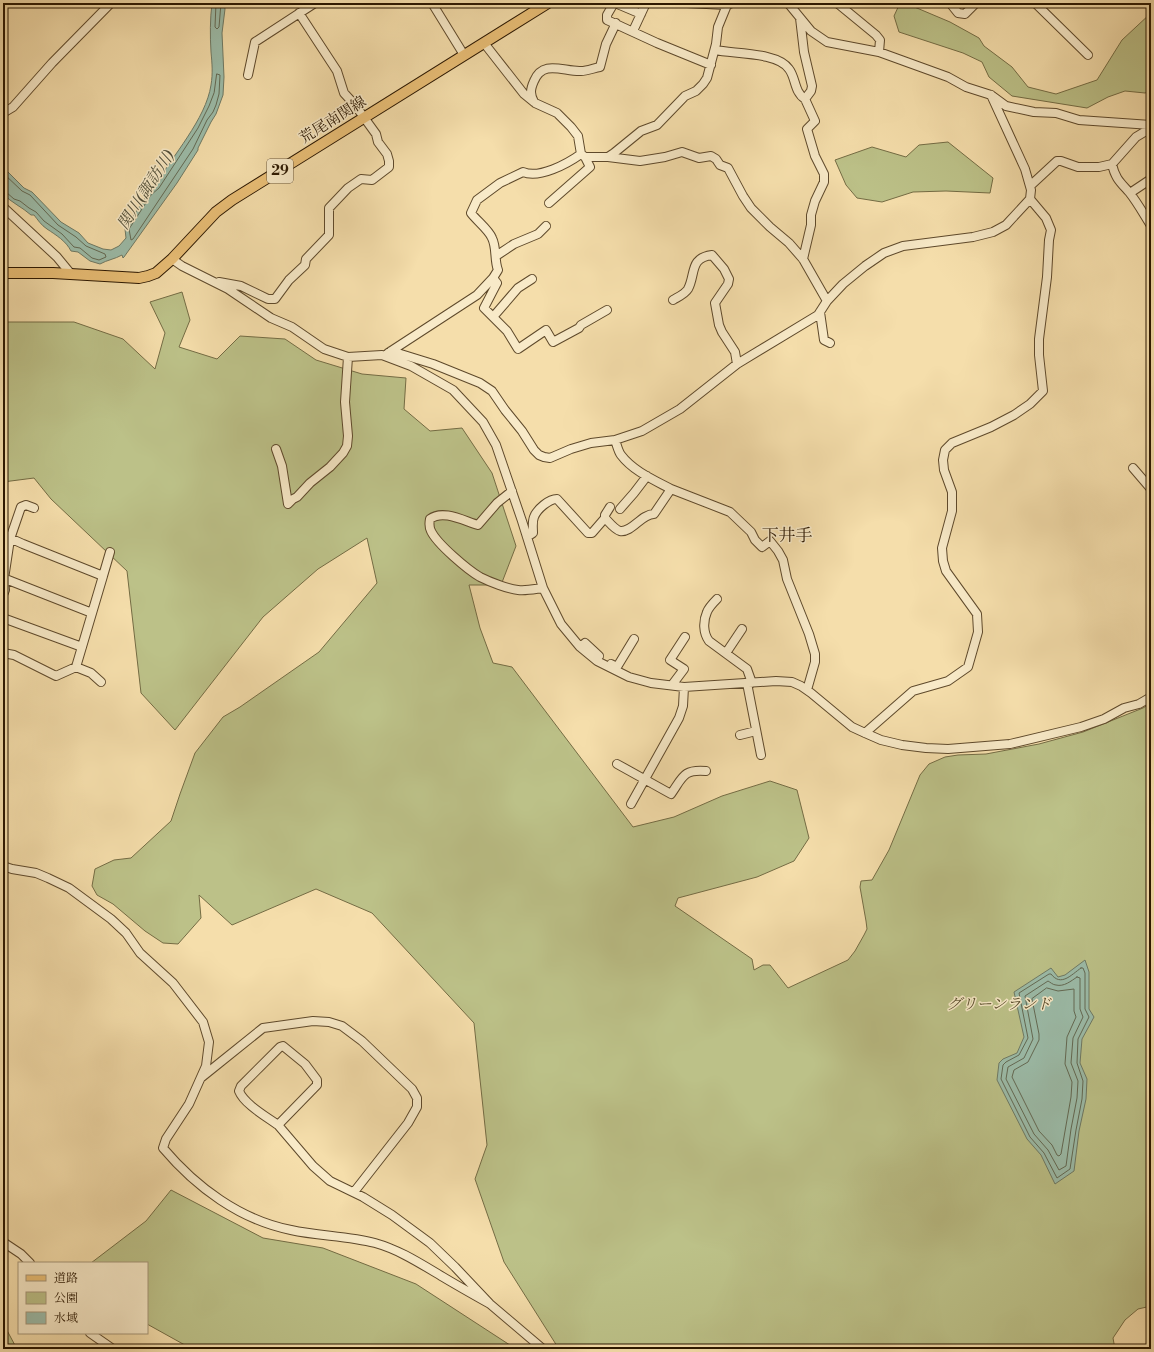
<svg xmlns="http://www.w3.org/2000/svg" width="1154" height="1352" font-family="'Libre Bodoni','Noto Serif JP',serif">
  <rect width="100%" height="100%" fill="#f5deab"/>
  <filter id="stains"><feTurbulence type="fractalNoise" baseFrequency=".005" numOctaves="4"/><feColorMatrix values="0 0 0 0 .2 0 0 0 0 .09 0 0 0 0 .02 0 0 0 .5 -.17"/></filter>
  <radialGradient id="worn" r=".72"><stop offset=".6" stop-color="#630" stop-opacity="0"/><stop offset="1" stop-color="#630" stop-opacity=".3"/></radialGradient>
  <path fill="#bcc188" stroke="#746c44" d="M900,3H905L950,22L979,38L984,46L1012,67L1028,87L1056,94L1097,80L1122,40L1151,13V91L1145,93L1125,91L1108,97L1087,108L1012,96L989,77L982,62L963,53L899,32L894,16Z
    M948,142L993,178L990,193L946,191L913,192L882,202L857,198L846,185L835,160L872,147L906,157L919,145Z
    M182,292L190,320L179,347L217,359L240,336L285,339L316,360L362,374L406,378L404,409L430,431L462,428L492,473L516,546L501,585H469L480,628L493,663L512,667L633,827L674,817L722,796L770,781L797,790L809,838L794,861L757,877L678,898L675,906L752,959L754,970L763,965H770L788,988L848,960L855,951L864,935L867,929L866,921L860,887L861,881L872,880L889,850L920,775L929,764L945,757L958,755L986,754L1039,744L1083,732L1143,708L1151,703V1306L1138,1309L1125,1320L1113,1338L1115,1349H554L557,1346L504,1262L475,1179L487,1145L474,1023L372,913L316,889L232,925L199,895L201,918L178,944L163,943L145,931L113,904L97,895L92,886L95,869L114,860L131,858L171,821L180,794L195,753L223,717L240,707L319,652L377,583L367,538L318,569L263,617L175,730L141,693L127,571L51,499L34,478L3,482V322H74L123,339L155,369L165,333L150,302Z
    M171,1190L263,1238L323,1248L416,1284L516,1349H192L147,1324V1263H91L146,1221Z
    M3,1323L17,1349H3Z"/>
  <path fill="#9cbca9" stroke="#6f7a65" d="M212,3H224L225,9L222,33L224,77L223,95L216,114L211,122L198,148V150L177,183L124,257L123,258L122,255C115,259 107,260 100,264L90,261L78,252L71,251C66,241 56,235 47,229C41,225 38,220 34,215H31C22,207 12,203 3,194V167L24,188L32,192L61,222L79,233L88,243L103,249L111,250L119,246L126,238L125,229L148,193L155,186C172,156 206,119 211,85C213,73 212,63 211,52C210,36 210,19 212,3Z
    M1085,960L1089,972V1009L1094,1017L1082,1039L1080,1063L1087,1079L1086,1099L1079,1131L1074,1171L1055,1184L1041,1155L1027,1139L997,1080L999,1063L1003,1059L1017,1053L1024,1037L1014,992L1051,968L1058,977L1065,975Z"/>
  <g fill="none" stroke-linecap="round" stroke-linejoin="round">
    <path stroke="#646a54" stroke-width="1" d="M216,3L215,27L217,29L219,27L221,3
      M217,74L220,75L219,94L216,105L213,112L207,120L193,149L133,239L131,240L129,229L151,195L159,188L198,128L209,106L214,93Z
      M3,173L22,191L30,195L58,225L76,237L86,246L105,254L106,257L99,260L92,258L80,248L74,247L62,234L44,221L36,212L29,208L20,201L14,199L6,192H3
      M1081,968H1083L1085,973V1009L1089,1017L1078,1039L1077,1063L1083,1081L1082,1099L1076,1130L1070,1169L1057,1178L1044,1153L1030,1137L1001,1079L1003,1065L1006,1062L1019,1055L1028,1038L1019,993L1049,974H1051C1061,987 1071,975 1081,968Z
      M1077,977L1080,978V1009L1083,1017L1073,1038L1071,1063L1078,1081L1077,1098L1071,1129L1066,1166L1059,1170L1048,1150L1034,1134L1006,1079L1008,1067L1024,1058L1033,1039L1025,996L1048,981C1050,982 1053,985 1056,985C1064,987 1071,981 1077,977Z
      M1047,988L1058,991L1074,989V1011L1076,1017L1067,1037L1065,1064L1072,1082L1071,1097L1061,1154L1059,1156L1057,1155L1052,1145L1039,1131L1012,1077L1014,1070L1028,1062L1039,1040V1034L1032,999Z"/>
    <g stroke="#5e492b" stroke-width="10">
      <path id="minor" d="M432,3L464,55
        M614,3L607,15V20L657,43L711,65
        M615,3L641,14
        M687,3L726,5L730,4
        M788,3L811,31L827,42L879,52L948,77L966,87L991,95L1006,106L1034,112L1056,113L1079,120L1151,125
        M837,3L876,35L880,40L879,52
        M950,3L958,13L965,14L976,3
        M1035,3L1088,55
        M800,18L804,52L812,86L811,91L805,99L815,121L807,129L815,156L824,174V182L815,201L811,215V225L803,259
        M633,31L646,3
        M484,43L524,94L535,103L557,113L571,127L578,136L581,154L585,157L590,167L549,203
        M715,50C734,54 778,52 789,69C796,78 794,92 805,99
        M248,75L255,42L315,3
        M534,102C530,94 530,90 534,81C543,59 564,72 581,71C587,71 594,68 600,67L606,44L616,23
        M3,113L13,107L52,63L111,3
        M585,157H608L614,153L641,131L657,125L685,96L696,91L703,84L707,78L716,44L718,27L727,5
        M608,157L640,161L665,157L682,152L699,158L711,156L716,159L720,165L728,168L743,196L751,208L770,227L789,243L803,259L827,301
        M1112,164C1115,178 1120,182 1129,192C1137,202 1143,213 1150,224
        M1030,186L1057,161H1061L1078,167H1099L1112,164L1136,137L1151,128
        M1130,193L1151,179
        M3,207L57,257L71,274
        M496,256L514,244L538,234L546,226
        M172,259L182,266L228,289L271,318L292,327L324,349L348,357L382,355L411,366L453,390L483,422L496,445L522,521L543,588L561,624L580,647L597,661L629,677L651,683L684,687L776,681L792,682L801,686L811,693L852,727L865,733L881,740L902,745L926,748L948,749L1010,744L1081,727L1104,719L1124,708L1139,704L1151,697
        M493,278L497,283L484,308L507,331L518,349L546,330L553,342L579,328L581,325L607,310
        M219,282L241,286L268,299H275L289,280L305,265L306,259L329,235V208L348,188L361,179L372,180L389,167V161L387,154L378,142L376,134L355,105L344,93L337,71L299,13
        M673,300C678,297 685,294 688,289C696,274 689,258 712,255L724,269L729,279L728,284L715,303L719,325L722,332L735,352L737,364
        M820,312L824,340L830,343
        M493,317L518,288L532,279
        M391,351L433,364L480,383L492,391L505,410L522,431L534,450L539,455L544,457L550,458L571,449L591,443L615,440L642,431L680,409L737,364L818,315L827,301L843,284L865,266L884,253L903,246L973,237L993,232L1006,225L1030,199L1031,190L1025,169L991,95
        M388,353L477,295L493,278L498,270C494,260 497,248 492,238C489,230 476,220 471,213L477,200L500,183L523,172C539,179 567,164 581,154
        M276,449L282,466L288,504L293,499L297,497L310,483L330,467L343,453L347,446L348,436L345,402L348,357
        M1133,468L1151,489
        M671,489L730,512L751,532L755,540L762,547L770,541L778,551L783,560L787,579L809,634L815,654V662L807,690
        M512,491L497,503L478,525C464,521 443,509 430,519C429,524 429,527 431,531C437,544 468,570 480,577C490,582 508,589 518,590C526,591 535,589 543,588
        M620,509L634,493L647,476
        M605,518V515L610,507
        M3,535L23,544L103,576L76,667L56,676L14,655L3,653
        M527,537L533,533C533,528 532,522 534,517C537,509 549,499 557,499L588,533H592L605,518C609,522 614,529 620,531C632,533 641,514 654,514L671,489C654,480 633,471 621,455C618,451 617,445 615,440
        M103,576L110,552
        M3,578L92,613
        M3,595L5,590L4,579L10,539L21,507L26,505L34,508
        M717,599C714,602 709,607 707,612C703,621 703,633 709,641L747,669L752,683
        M3,618L82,647
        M580,647L585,643L599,656
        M726,653L742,629
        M611,664L617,667L634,639
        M76,667L91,673L101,682
        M747,683L761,755
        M672,685L684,669L670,660L685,637
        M865,733L913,691L948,681L968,667L978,632L977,614L946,571L943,561L942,548L952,511V492L944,470L943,460L945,450L952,443L991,427L1014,415L1030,404L1043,391L1039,355V339L1047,277L1049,240L1051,230L1046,218L1030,199
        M740,735L756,731
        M617,764L671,794C683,777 683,769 706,771
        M631,804L679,718L683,706L684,687
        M3,866L12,869L36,873L48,878L69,888L111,919L126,933L140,953L173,983L203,1022L209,1042L206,1066L189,1104L166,1139L163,1148C196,1187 240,1220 291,1230C318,1236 348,1236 375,1243C400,1250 421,1264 443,1277C458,1286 474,1295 490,1304
        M283,1046L305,1064L317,1080V1085L278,1125C267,1117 244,1104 239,1091L241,1086L280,1047Z
        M202,1077L263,1028L313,1021L329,1022L342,1026L362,1041L412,1089L417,1098V1107L408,1123L354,1192
        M278,1125L313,1166L330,1181L363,1197L392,1215L430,1243L455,1267L490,1304L543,1349
        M3,1242L21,1254L30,1263
        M90,1333L113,1349"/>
    </g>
    <g stroke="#2b1700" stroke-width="12">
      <path id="major" d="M3,273H53L139,278L148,276L156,273L172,259L216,212L232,200L548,3"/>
    </g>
    <use href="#minor" stroke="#f8eac8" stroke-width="8"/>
    <use href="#major" stroke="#eabf76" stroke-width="10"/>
  </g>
  <g text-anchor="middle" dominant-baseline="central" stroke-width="3" stroke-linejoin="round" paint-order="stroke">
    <rect fill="#f8eac8" stroke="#68563c" stroke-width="1" x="267" y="159" width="26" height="24" rx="3"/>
    <g font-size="14" font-weight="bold" fill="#2b1700">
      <text x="280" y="171">29</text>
    </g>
    <g font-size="15" fill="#2b1700" stroke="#f8eac8">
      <text transform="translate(333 120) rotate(-32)">荒尾南関線</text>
    </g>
    <g font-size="15" font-style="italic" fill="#564a29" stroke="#f8eac8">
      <text x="999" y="1004">グリーンランド</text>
    </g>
    <g font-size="16" font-style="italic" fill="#53513b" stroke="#f8eac8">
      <text transform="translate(146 190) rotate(-57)">関川(諏訪川)</text>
    </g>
    <g font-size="17" fill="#2b1700" stroke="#f8eac8">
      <text x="787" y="536">下井手</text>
    </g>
  </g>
  <rect width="1154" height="1352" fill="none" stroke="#f5deab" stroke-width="16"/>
  <rect x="4" y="4" width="1146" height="1344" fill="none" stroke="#2b1700" stroke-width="2"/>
  <rect x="8" y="8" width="1138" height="1336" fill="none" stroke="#2b1700"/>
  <rect x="18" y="1262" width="130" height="72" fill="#f8eac8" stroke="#a69678"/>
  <rect x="26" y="1275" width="20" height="6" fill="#eabf76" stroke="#a69678"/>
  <text x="54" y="1282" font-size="12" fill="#2b1700">道路</text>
  <rect x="26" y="1292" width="20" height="12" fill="#bcc188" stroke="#a69678"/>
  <text x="54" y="1302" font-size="12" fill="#2b1700">公園</text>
  <rect x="26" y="1312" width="20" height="12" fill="#9cbca9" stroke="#a69678"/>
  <text x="54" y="1322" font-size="12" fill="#2b1700">水域</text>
  <rect width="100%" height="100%" filter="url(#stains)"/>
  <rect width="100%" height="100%" fill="url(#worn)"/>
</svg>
